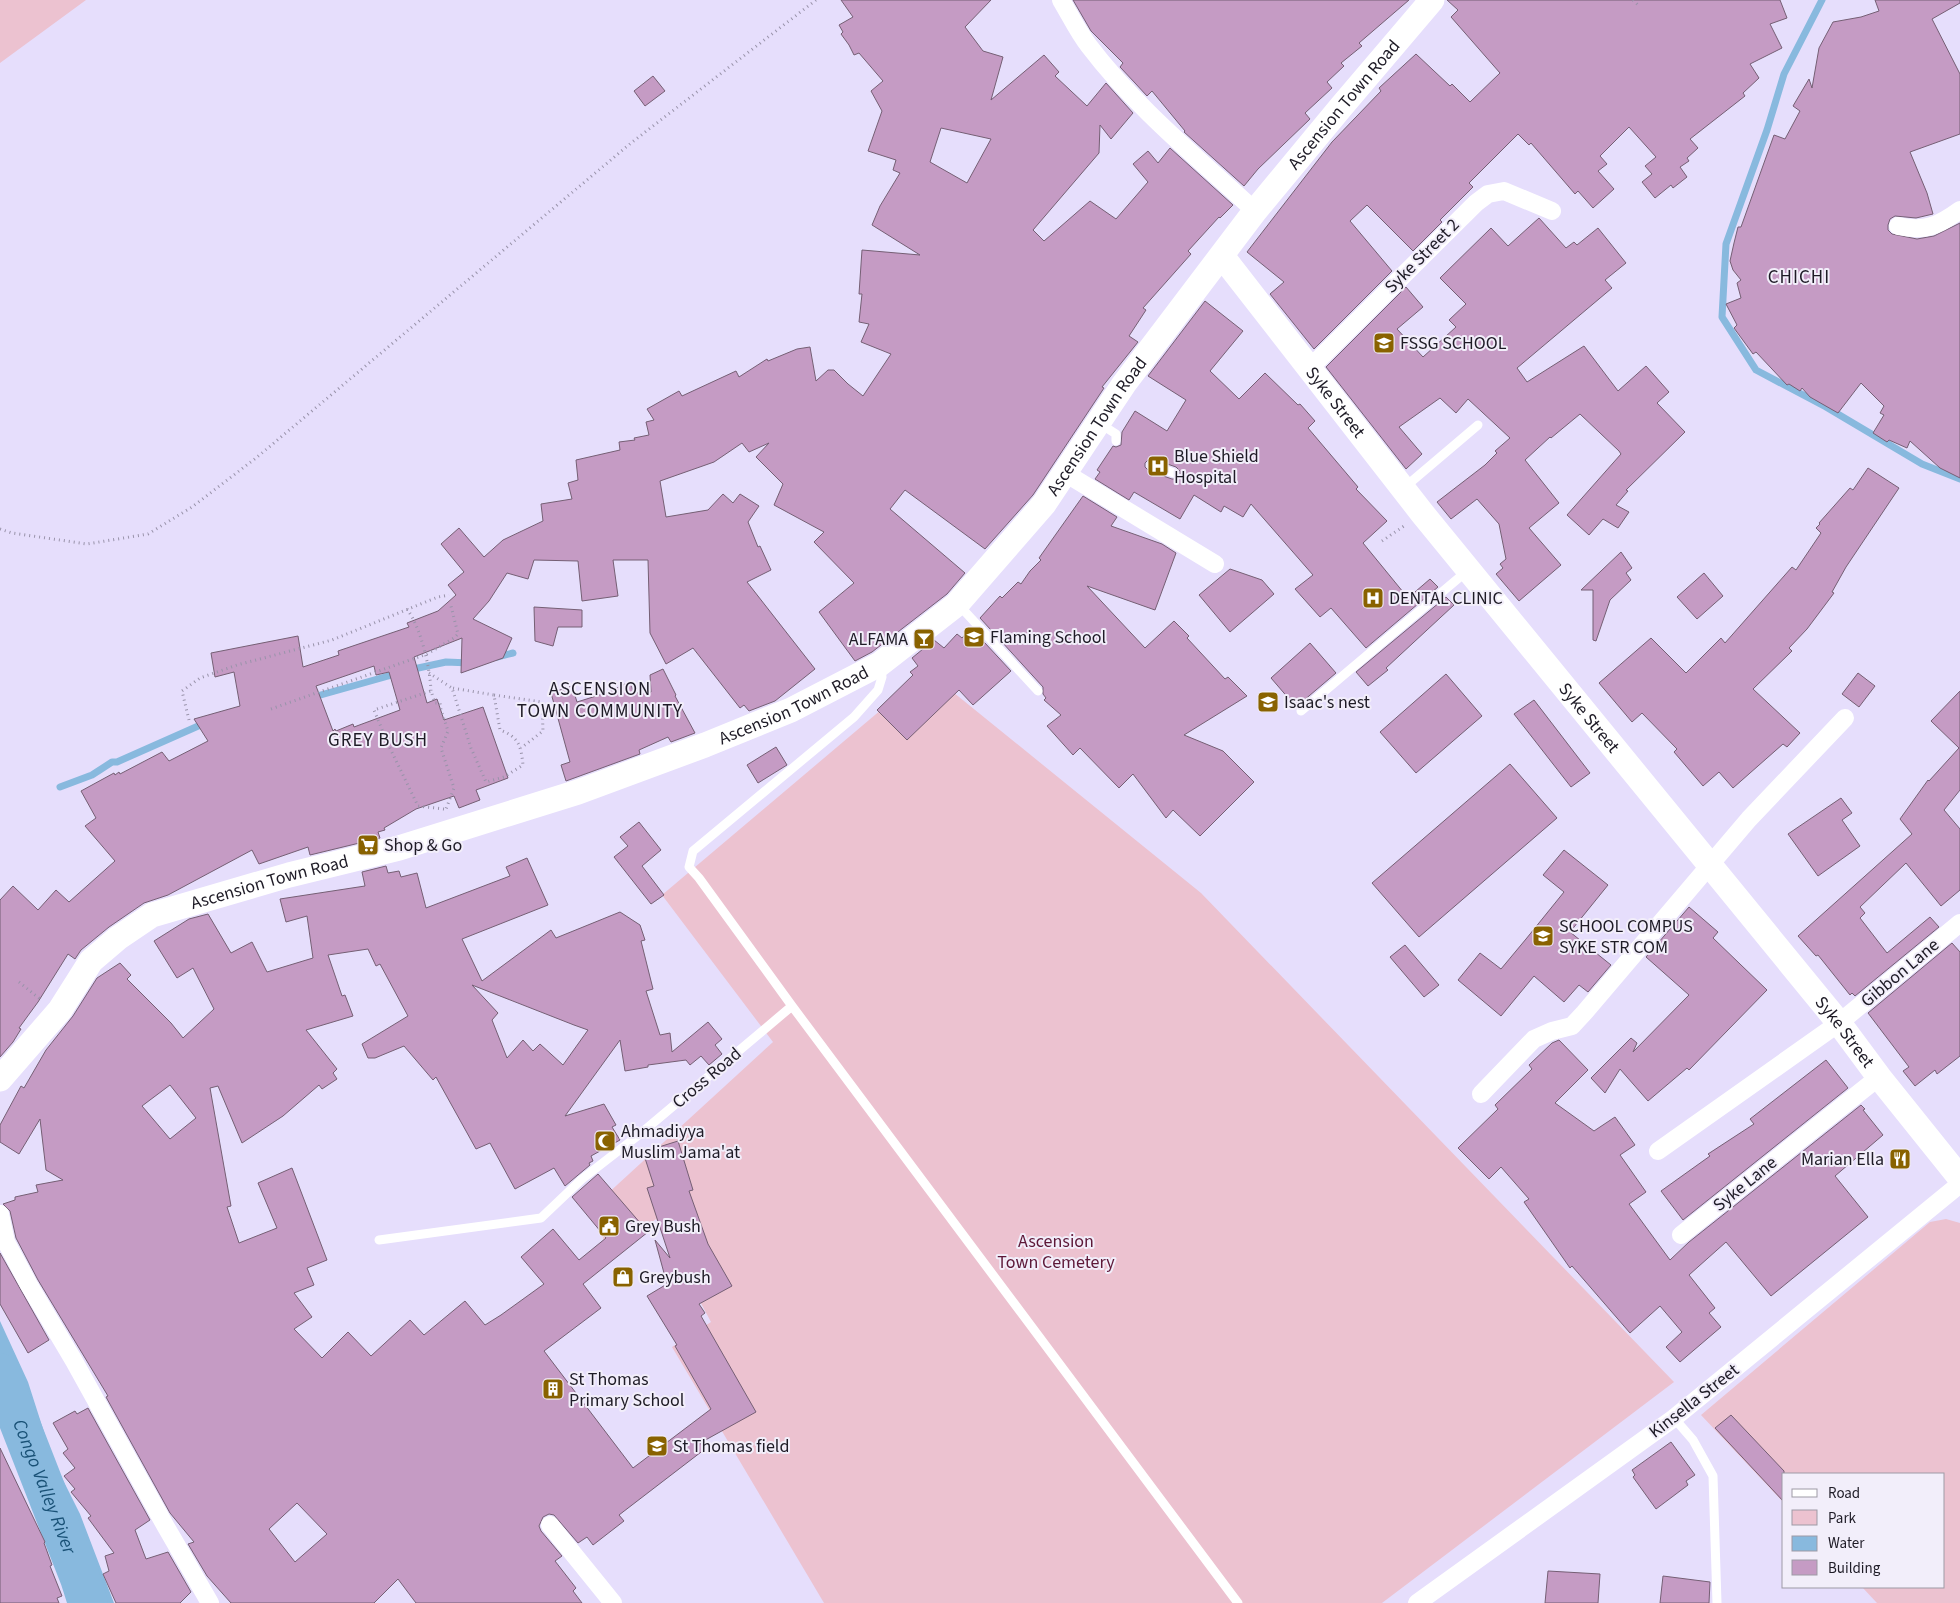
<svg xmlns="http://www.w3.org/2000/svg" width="1960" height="1603" font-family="'Source Sans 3',sans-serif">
  <rect width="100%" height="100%" fill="#e6defc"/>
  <path fill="#ecc2d0" d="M0,0H86L0,63Z
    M927,671L1201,893L1674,1382L1382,1603H824L672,1347L711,1322L656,1219L609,1256L593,1207L773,1042L662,895Z
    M1946,1219L1960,1223V1603H1877L1862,1587H1944V1474H1784V1503L1701,1415L1930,1222Z"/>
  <path fill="#88b9de" d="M0,1321L28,1382L53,1460L80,1514L114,1603H84L59,1523L0,1381Z"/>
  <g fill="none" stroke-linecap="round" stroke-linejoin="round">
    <path stroke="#88b9de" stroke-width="7" d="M1822,0L1784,74L1767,130L1726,244L1722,317L1756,370L1826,407L1922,464L1960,479
      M497,657L513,653
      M409,670L446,662L470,663
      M310,698L399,673
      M60,787L92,775L112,762H117L205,723"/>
    <path stroke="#88b9de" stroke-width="40" id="s1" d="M0,1373L80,1578L88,1603"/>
  </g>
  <path fill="#c59bc4" stroke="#755f74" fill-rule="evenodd" d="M841,0H991L965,27L983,51L1003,57L991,100L1044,55L1059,72L1055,76L1087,106L1106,83L1133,113L1111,139L1100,125L1099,153L1033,230L1044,241L1090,201L1116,219L1148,182L1133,164L1148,151L1158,163L1170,148L1233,205L1220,218L1219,217L1188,251L1191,254L1143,308L1146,310L1129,336L1138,342L1102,387L1104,388L1033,495L985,549L905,490L890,509L965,573L947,594L872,652L855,661L819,612L854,583L814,542L824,532L774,505L783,484L756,457L769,443L749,452L742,443L714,462L660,481L666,517L708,510L723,494L733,503L740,494L759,506L748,522L758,547L760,546L771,570L747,582L815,669L775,701L749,711L744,705L740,708L693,648L666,664L650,633L648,560H613L618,596L582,601L578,561L534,560L528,579L507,573L489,601L473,619L512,638L503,658L461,673L462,638L414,657L427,703L437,699L444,720L483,707L508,778L476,790L480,800L459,808L454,796L416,809L384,828L385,830L378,832L380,838L310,855L308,847L259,864L252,850L168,895L144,903L109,927L81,950L75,959L68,954L38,1002L19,1028L21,1029L13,1042L0,1057V900L13,886L38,910L56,890L69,902L115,861L85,826L96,818L81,791L114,773L115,775L119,772L120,774L162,752L169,761L208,741L194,719L240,706L234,672L215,677L211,653L298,636L303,667L339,655L338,651L409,627L407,623L438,611L456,595L448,585L464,572L441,544L459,528L484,557L503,540L543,521L541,504L572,499L568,483L578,480L576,460L620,450L619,442L635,440L634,438L649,435L646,422L654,420L647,409L679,391L682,396L736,371L739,377L767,359L768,361L797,349L810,347L816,381L828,370H834L848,384L863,396L891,354L861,342L869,324L859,322L862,294H859L862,250L920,255L872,225L880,206L900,173L893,170L896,160L868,151L882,111L871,91L883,81L859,53L854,55L849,45L841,34L843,32L839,25L853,17ZM941,128L991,139L967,183L930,162ZM374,666L376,675L389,672L400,710L354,727L353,724L336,731L335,729L333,731L316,686Z
    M1073,0H1409L1359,43L1362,46L1341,63L1344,66L1327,82L1332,88L1305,113L1310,119L1258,169L1244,186L1184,132L1185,131L1152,91L1147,96L1135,83L1120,67L1123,63L1091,31Z
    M1447,0H1780L1787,18L1770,24L1782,48L1750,64L1759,78L1743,93L1745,96L1690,139L1698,148L1687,158L1689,161L1680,167L1687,177L1673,188L1671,185L1655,198L1642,182L1652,174L1645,166L1656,157L1629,127L1600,156L1607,164L1598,171L1614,189L1593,208L1578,191L1575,194L1531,143L1529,145L1518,134L1469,183L1473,187L1440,220L1442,222L1413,251L1367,205L1350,221L1392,271L1314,349L1270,294L1284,282L1247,252L1332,142L1381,91L1379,88L1416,54L1450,86L1452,84L1470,102L1500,73L1451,17L1458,10Z
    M1875,0H1960V3L1932,19L1960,74V134L1910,152L1927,193L1933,214L1916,218L1895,216L1890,219L1888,225V230L1892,234L1917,239L1934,236L1960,223V478L1940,468L1910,441L1907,448L1889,440L1887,442L1873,433L1884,415L1880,413L1884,406L1861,383L1838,413L1810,397L1802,388L1800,391L1789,384L1787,385L1756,352L1753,354L1734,328L1737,325L1726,304L1741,298L1737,283L1741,280L1733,270L1730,261L1734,243L1738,227H1741L1774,135L1785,139L1800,111L1793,106L1809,79L1812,88L1819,48L1833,22L1861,17L1879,11Z
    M653,76L665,91L645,106L634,91Z
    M1539,218L1566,248L1574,242L1577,245L1598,228L1626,263L1605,280L1612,288L1517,368L1527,382L1584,346L1618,391L1646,366L1669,392L1657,403L1685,432L1626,490L1628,491L1616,505L1629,512L1618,528L1603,519L1589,535L1567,515L1621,454L1619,451L1580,414L1551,438L1550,437L1525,460L1559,503L1529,528L1561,565L1519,601L1496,574L1503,568L1500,564L1506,559L1499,524L1477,499L1451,519L1437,502L1485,465L1497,453L1495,451L1510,438L1468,399L1456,413L1440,398L1399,427L1422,454L1406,469L1326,367L1406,287L1423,307L1397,329L1423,357L1456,327L1449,320L1466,304L1440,278L1491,228L1508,246Z
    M1205,301L1243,331L1210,371L1239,399L1265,373L1298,405L1300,404L1315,421L1308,428L1358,487L1356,489L1387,521L1363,543L1408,598L1430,579L1438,587L1366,648L1331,608L1320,617L1295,589L1313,575L1251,504L1243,517L1224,506L1221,512L1194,495L1180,519L1134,492L1129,500L1095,479L1100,472L1097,470L1113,446L1116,447L1121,445L1122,432L1135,411L1167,431L1186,400L1148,376ZM1153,459L1176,467L1180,471V475L1176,479H1172L1149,471L1145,467V463L1149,459Z
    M1868,468L1899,488L1846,567L1832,592L1834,593L1807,629L1789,648L1792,651L1753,689L1800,733L1787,747L1783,744L1733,788L1719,772L1703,786L1674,752L1677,749L1642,713L1632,722L1599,683L1651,638L1686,673L1721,638L1725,643L1792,567L1796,570L1821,533L1816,528L1820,524L1819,523L1850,488L1853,490Z
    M1083,496L1117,517L1111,526L1162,544L1176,553L1155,610L1087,586L1145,648L1174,621L1189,636L1187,638L1225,679L1228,677L1247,696L1184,735L1223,751L1254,782L1200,836L1173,810L1166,818L1133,774L1119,788L1080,748L1073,755L1047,726L1061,715L1044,700L1046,698L1043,694V687L980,618L1000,596L1002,598L1018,582L1021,584L1030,571L1041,560L1039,558Z
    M1621,552L1632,568L1626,573L1631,580L1610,600L1596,641L1593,640V590H1581Z
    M1230,569L1262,580L1274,594L1230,632L1199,595Z
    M1704,573L1723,596L1697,619L1677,597Z
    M1446,597L1454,605L1386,668L1388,670L1368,686L1356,672Z
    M534,607L582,610V627H558L553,646L535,641Z
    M971,628L1011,671L973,705L959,690L907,740L877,710L913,675L910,672L918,666L912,658L934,640L944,648L957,634L962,638Z
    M1310,643L1336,673L1296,707L1271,678Z
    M663,669L676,695L675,696L695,733L671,742L668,737L639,750L640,754L566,781L561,765L570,762L551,693L572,686L577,702L609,692L631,681L633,693L651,692L650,675Z
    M1858,673L1875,686L1859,707L1842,694Z
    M1446,674L1482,716L1416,773L1380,732Z
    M1960,691V790L1944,810L1960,829V890L1941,906L1906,863L1860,907L1865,913L1860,918L1887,953L1930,917L1939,927L1855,996L1852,993L1850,995L1818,955L1816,956L1798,936L1912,834L1900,819L1928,780L1929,781L1959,748L1931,721Z
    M1534,700L1590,773L1571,787L1514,714Z
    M776,747L787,765L758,783L747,765Z
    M1510,764L1557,818L1419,937L1372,883Z
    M1841,798L1852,813L1842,820L1860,846L1818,876L1788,834Z
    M639,822L661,850L642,866L664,895L651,904L614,857L628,846L620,837Z
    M1564,850L1608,885L1570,932L1611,965L1588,992L1579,985L1564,1002L1534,976L1501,1016L1458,980L1480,953L1501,969L1526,939L1564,892L1543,875Z
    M527,858L548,905L462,939L482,981L551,930L556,938L620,912L640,925L645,940L641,941L653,989L646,991L660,1035L670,1033L672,1052L708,1022L722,1039L715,1045L722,1054L709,1065L701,1056L690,1065L686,1060L648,1065V1067L625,1071L620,1040L565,1116L604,1104L616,1125L612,1127L620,1140L591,1156L593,1161L589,1163L590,1165L565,1186L554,1168L515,1189L490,1143L476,1149L436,1077L433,1080L404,1046L375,1058H368L362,1044L408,1016L380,964L376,966L368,949L328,955L342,996L345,995L353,1016L306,1030L337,1069L333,1073L337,1079L322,1089L319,1085L283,1116L242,1143L218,1086L210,1088L231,1206L227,1207L239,1243L277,1228L258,1183L292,1168L327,1260L307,1268L314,1285L294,1293L312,1317L294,1329L322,1358L348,1332L371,1356L410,1320L424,1335L465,1301L485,1325L501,1315L544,1284L521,1257L553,1229L579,1260L606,1238L572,1197L598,1174L648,1232L583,1284L601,1308L544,1351L633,1468L711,1409L675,1346L677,1345L647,1296L667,1284L655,1240L670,1258L647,1188L654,1186L643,1152L678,1141L693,1190L689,1191L708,1244L732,1286L699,1304L705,1313L701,1316L756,1412L700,1443L705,1449L619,1515L624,1521L593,1545L587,1537L578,1543L554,1515L549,1514L543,1517L539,1526L541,1531L562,1556L555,1561L576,1588L573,1591L582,1603H416L398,1579L374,1603H231L207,1576L188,1544L194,1542L170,1513L106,1397L108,1396L38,1280L16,1238L10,1211L3,1204L15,1200V1197L38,1192L36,1185L63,1180L46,1170L40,1119L19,1154L0,1142V1125L21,1086L24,1088L46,1050L73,1016L97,978L120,963L131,975L127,979L171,1023L183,1038L214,1009L193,968L177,978L154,941L189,919L208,914L231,953L252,942L267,972L313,958L307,916L286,922L280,899L365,886L362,872L386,866L388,873L399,871L401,877L417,873L426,908L510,876L506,867ZM472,985L574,1025L588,1030L563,1065L540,1044L533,1051L523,1040L507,1058L492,1020L498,1013ZM170,1085L196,1118L170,1139L142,1106ZM297,1503L327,1534L295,1562L269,1529Z
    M1689,907L1718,932L1713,938L1767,990L1689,1070L1687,1068L1648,1101L1620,1069L1605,1093L1591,1078L1631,1038L1637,1043L1633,1052L1689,995L1646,957Z
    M1952,943L1960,952V1056L1937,1074L1935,1070L1915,1086L1903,1071L1909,1067L1868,1013Z
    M1405,945L1439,985L1424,997L1390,957Z
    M1559,1040L1588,1070L1555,1103L1594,1131L1615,1117L1635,1145L1620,1155L1646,1192L1629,1204L1670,1260L1689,1242L1861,1105L1865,1109L1863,1110L1883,1135L1835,1176L1868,1217L1771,1296L1726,1242L1689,1275L1715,1308L1709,1313L1721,1327L1680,1362L1666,1347L1682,1332L1660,1306L1630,1333L1572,1266L1570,1268L1524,1202L1529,1199L1501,1167L1489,1179L1458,1148L1498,1109L1495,1105L1532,1069L1529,1065L1552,1043Z
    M1826,1060L1848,1088L1683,1220L1661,1191L1710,1156L1708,1154L1754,1124L1750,1119Z
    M0,1253L49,1340L28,1353L0,1304Z
    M88,1408L150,1520L135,1530L146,1559L168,1552L191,1592L180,1603H116L103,1574L109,1571L105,1556L114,1553L88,1518L91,1516L71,1492L75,1489L64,1476L75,1468L63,1453L68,1449L53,1423L75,1411L77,1414Z
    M1731,1415L1784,1471V1502L1715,1428Z
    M1671,1442L1695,1475L1686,1481L1688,1485L1656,1509L1633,1477L1635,1475L1632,1470Z
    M0,1448L45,1542L44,1543L52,1565L50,1566L62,1596L57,1598L59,1603H0Z
    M1548,1571L1600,1574L1598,1603H1545Z
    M1663,1576L1710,1582L1709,1603H1660Z"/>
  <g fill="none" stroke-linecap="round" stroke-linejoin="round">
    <path stroke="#9993aa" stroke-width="3" stroke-dasharray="1 4" stroke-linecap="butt" d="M1633,0L1638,5
      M0,529L12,533L87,544L148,534L192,507L256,458L631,143L816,0
      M1382,541L1404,526
      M407,609C421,628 430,667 431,691
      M429,673L452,688L471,748L486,782L504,777L523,765C521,746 519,737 500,730L494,695L452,688
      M494,695L542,702L543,731L521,748
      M271,709L427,654L454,638L458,634L451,606
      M189,720L182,691L200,678L237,665L332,640L438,597L449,595
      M444,809L418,806L388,744L374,710L431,691L435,703H440L441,710L448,731L441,748L454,788L446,809
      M19,982L40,999"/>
    <path stroke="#fff" stroke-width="9" d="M1099,423L1116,434V441
      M1151,465L1174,473
      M1405,487L1478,425
      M958,604L1038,691
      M881,667L882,677L878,690L854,717L693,851L689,867L699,878L792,1006L1238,1603
      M1301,711L1467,571
      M379,1240L541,1218L582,1179L640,1134L792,1006
      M1674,1418L1693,1440L1713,1476L1717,1603"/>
    <path stroke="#fff" stroke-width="18" d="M1061,0C1070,15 1078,32 1089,46C1136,108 1198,158 1255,211
      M1898,226C1925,232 1938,226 1960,210
      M1310,368L1476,203L1488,194L1504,191L1552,211
      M1065,473L1215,564
      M1481,1094L1534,1039L1552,1031L1572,1026L1584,1013L1749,819L1845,718
      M1658,1151L1839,1023L1960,923
      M0,1214L6,1242L29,1285L74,1361L166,1527L210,1603
      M1681,1235L1879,1077
      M550,1525L613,1603
      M1417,1603L1674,1418L1960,1184"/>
    <g stroke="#fff" stroke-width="25">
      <path id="s2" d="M1222,256L1422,513L1839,1023L1879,1077L1960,1178"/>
      <path id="s3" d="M0,1079L60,1010L91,961L118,938L152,915L289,875L399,848L578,792L705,745L791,710L880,664L957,604L1044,504L1124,384L1255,211L1341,107L1432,0"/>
    </g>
  </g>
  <defs>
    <g id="school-square" transform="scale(1.125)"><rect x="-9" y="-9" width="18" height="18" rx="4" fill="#896200" stroke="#f2eefa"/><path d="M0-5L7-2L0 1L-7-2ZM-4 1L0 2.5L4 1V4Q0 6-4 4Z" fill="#fff"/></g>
    <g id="hospital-square" transform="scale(1.125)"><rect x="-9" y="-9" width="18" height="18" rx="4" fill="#896200" stroke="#f2eefa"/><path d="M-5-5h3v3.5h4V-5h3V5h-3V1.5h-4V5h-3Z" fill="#fff"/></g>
    <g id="bar-square" transform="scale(1.125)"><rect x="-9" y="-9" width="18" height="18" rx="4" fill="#896200" stroke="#f2eefa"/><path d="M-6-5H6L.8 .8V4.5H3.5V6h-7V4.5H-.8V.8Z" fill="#fff"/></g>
    <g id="supermarket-square" transform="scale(1.125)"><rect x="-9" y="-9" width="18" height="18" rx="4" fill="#896200" stroke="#f2eefa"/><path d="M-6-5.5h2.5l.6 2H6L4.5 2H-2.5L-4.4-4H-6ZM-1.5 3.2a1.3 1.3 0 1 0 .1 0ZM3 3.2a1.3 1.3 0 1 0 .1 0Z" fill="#fff"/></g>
    <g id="mosque-square" transform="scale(1.125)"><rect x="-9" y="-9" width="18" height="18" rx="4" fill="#896200" stroke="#f2eefa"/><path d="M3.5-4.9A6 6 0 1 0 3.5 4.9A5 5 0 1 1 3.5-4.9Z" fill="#fff"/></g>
    <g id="restaurant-square" transform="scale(1.125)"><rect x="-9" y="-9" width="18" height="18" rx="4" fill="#896200" stroke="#f2eefa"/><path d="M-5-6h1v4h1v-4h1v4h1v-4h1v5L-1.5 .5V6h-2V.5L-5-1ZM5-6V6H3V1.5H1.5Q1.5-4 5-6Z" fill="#fff"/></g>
    <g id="civic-square" transform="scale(1.125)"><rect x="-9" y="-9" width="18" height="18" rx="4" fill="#896200" stroke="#f2eefa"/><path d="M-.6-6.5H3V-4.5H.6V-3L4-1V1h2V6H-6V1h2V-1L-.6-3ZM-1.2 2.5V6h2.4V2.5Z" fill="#fff"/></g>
    <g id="shop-square" transform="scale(1.125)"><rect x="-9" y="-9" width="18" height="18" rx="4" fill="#896200" stroke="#f2eefa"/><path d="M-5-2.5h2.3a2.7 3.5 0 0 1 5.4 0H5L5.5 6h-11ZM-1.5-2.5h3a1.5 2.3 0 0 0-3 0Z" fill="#fff"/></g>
    <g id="building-square" transform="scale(1.125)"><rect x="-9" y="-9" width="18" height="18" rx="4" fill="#896200" stroke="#f2eefa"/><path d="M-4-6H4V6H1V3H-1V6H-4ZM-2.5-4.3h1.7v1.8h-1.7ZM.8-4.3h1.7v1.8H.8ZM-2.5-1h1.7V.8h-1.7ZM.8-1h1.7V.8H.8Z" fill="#fff"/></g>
  </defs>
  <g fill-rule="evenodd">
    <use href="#school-square" x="1384" y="343"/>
    <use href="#hospital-square" x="1158" y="466"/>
    <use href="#hospital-square" x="1373" y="598"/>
    <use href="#school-square" x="974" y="637"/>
    <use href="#bar-square" x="924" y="639"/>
    <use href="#school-square" x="1268" y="702"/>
    <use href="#supermarket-square" x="368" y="845"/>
    <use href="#school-square" x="1543" y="936"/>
    <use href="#mosque-square" x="605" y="1141"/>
    <use href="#restaurant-square" x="1900" y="1159"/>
    <use href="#civic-square" x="609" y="1226"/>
    <use href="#shop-square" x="623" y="1277"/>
    <use href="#building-square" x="553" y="1389"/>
    <use href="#school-square" x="657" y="1446"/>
  </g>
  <g text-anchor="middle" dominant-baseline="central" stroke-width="4" stroke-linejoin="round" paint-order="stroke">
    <g font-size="18" fill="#1e1b26" stroke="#f2eefa">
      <text stroke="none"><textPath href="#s3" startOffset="1728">Ascension Town Road</textPath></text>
      <text transform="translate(1422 256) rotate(-45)">Syke Street 2</text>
      <text stroke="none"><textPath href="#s2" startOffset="185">Syke Street</textPath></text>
      <text stroke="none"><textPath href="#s3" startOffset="1322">Ascension Town Road</textPath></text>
      <text stroke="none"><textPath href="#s3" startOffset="902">Ascension Town Road</textPath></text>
      <text stroke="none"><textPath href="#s2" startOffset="590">Syke Street</textPath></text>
      <text stroke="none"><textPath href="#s3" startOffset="348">Ascension Town Road</textPath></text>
      <text transform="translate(1900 973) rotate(-40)">Gibbon Lane</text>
      <text stroke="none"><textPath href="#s2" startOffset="995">Syke Street</textPath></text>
      <text transform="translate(707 1078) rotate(-40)">Cross Road</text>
      <text transform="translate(1745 1184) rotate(-39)">Syke Lane</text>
      <text transform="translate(1694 1401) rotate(-38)">Kinsella Street</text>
    </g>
    <g font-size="18" fill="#1e1b26" stroke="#f2eefa" text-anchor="start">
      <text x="1400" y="343">FSSG SCHOOL</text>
      <text x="1174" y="456">Blue Shield<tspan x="1174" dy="21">Hospital</tspan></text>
      <text x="1389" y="598">DENTAL CLINIC</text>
      <text x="990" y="637">Flaming School</text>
      <text x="908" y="639" text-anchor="end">ALFAMA</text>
      <text x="1284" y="702">Isaac's nest</text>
      <text x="384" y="845">Shop &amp; Go</text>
      <text x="1559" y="926">SCHOOL COMPUS<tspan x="1559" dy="21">SYKE STR COM</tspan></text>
      <text x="621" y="1131">Ahmadiyya<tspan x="621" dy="21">Muslim Jama'at</tspan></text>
      <text x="1884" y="1159" text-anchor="end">Marian Ella</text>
      <text x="625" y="1226">Grey Bush</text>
      <text x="639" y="1277">Greybush</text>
      <text x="569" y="1379">St Thomas<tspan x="569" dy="21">Primary School</tspan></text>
      <text x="673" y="1446">St Thomas field</text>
    </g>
    <g font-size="18" fill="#5d1838" stroke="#f2eefa">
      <text x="1056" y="1241">Ascension<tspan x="1056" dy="21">Town Cemetery</tspan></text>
    </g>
    <g font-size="19" letter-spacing="1" fill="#1e1b26" stroke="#f2eefa">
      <text x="1799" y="277">CHICHI</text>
      <text x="600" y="689">ASCENSION<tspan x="600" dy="22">TOWN COMMUNITY</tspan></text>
      <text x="378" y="740">GREY BUSH</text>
    </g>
    <g font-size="19" font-style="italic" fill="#195176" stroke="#f2eefa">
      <text stroke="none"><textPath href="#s1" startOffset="122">Congo Valley River</textPath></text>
    </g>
  </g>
  <rect x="1782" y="1473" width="162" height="115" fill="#f2eefa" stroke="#9d9aa5"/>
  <rect x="1792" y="1489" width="25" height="8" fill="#ffffff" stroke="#9d9aa5"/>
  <text x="1828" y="1498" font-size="15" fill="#1e1b26">Road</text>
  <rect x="1792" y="1510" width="25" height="15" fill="#ecc2d0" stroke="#9d9aa5"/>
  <text x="1828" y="1523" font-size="15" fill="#1e1b26">Park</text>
  <rect x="1792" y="1536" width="25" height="15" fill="#88b9de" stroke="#9d9aa5"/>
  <text x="1828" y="1548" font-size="15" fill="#1e1b26">Water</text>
  <rect x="1792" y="1560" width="25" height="15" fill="#c59bc4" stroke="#9d9aa5"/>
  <text x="1828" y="1573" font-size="15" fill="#1e1b26">Building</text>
</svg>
